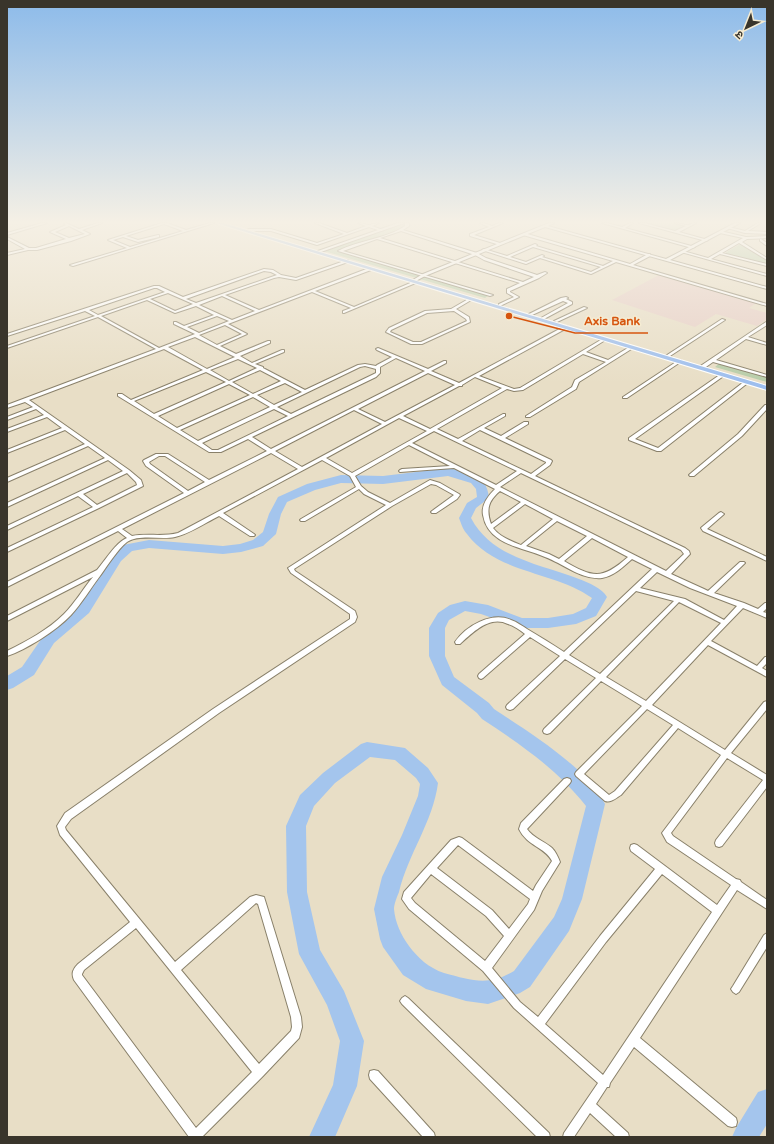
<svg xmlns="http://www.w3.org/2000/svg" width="774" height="1144" font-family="'Varela Round','Noto Sans Devanagari',sans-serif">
  <rect width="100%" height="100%" fill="#e8dec6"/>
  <path fill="#e7cfc6" d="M659,275L756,303L749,308L767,313V319L757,326L716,314L695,327L612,300Z"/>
  <path fill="#b8cda9" d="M406,223L412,225L338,251L489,295L485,298L324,251Z
    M643,223H672L685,226L675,231Z
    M740,244L767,261V264L725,253Z
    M721,362L767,375V382L715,367Z"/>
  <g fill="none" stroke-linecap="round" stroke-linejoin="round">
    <path fill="#a4c5ed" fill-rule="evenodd" d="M449,468C469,473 487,474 489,498L476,508L471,518C492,558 540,564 579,579C589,583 602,588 607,597L596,616L576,624L548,628H521L481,614L465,611L449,620L445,628V656L454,677L489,703L494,709C527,731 588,768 605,804L582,899L569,931L530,987L520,993L488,1004L466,1001L426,989L403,975L383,947L380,939L374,909L382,877L402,835L418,796L420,784L416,778L395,760L370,757L335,783L314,806L306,826L307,892L320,950L344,991L364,1041L357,1086L335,1137H309L333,1085L340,1041L327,1005L299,954L287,892L286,826L300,795L323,773L361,744L367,742L405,748L428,768L438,783C433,822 408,854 399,892C397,897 394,904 394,909C395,922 401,935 409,946C418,958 429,968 444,973C471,980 488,987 514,971L554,917L562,899L586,806C557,769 520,744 482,719L477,713L442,685L429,656V628L438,613L450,605L465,601L488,605L522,618H548L573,614L586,608L592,598C554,571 497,574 467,534C463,530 461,523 459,518L467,503L477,497L476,489L471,483L448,476L383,484L341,483L315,490L287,502L281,514L276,534L263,546L241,552L223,554L149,548L132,551L121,561L89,613L54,643L34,675L13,688L7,690V676L22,667L44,635L79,605L111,555L123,545L149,540L223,546L240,544L253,540L263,532L269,514L278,497L307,484L341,475L383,476Z
      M767,1089V1124L759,1137H732L736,1128L758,1092Z"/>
    <g stroke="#89806a" stroke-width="2">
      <path id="minor" d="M42,223H47L7,235V233Z
        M66,223L79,229L98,223H102L82,230L90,234L71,241L37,250H28L7,255V253L25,249L7,239V237L29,248H36L66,239L50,232L66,225L64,224ZM69,226L85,234L69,238L55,232Z
        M162,223H167L186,230L210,223H214L73,266L70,265L127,248L108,240ZM164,224L183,231L130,247L113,240L123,237L138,242L159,237V235H158L138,240L126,236Z
        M315,223H319L347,233L366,226L358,223C362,223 366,225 370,225C373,224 376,223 379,223L372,226L383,230L381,231L369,227L317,245L271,231H249L247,230L249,229H271L317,243L344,234Z
        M405,223H409V226L403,230L477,253L486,258L537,275L545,272L547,273L539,278L510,291V292L519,297L500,306H499V304L514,297L507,293V289L520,283L377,239L343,251L493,295L490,296L338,251C359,240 386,239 405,226ZM401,231L475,255L484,260L534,277L523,282L380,238Z
        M480,223H484L492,226L499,223H503L474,235L500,243V245L470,236V234L489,227Z
        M602,223H607L622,227L630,223H633L625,228L695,247L692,248Z
        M639,223H644L675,231L686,226L675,223C679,223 683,225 687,225C690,225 693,223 696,223L679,232L708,240L706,241Z
        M758,223H761L748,231L767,232V234L745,233L727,228L729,227L745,231Z
        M720,231L746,237L767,236V238L747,239L742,242L767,258V260L739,243L722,253L767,264V266L720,254L711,259L767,274V276L681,252L683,251L708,258L743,238L720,233Z
        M524,233L630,264L648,254H650V256L633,265L767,304V306L616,262L591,274L540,258L526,264L482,250L484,249L507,256L535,244L537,245L536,246L603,266L613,261L523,235ZM533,247L601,267L591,272L542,257L544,256L542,255L526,262L510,257Z
        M761,239L767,243V246L760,241V239Z
        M347,260L349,261L348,262L296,280L279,277L274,278L225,295L259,310L369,268H371V270L315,291L354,307L415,281L418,282L344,313H343V311L351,308L312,292L228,324L247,334L220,346L236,354L268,341H270V343L240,356L252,363L282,350H284V352L255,364L263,367V368L305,390L358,365L365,364L376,366L377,365L392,357L377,350L376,349L378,348L428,369L444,361H446V363L431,371L459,383L565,326H567V328L479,376L514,389L520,388L604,338L607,339L586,352L608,360L631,346H633V348L579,382L576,389L530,417H526V416L572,387L575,380L606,362L583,354L523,390L514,391L507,389L437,429L458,439L503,414H505V416L484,428L501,436L524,422H528V424L505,438L551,460L552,461L550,465L535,476L685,548L689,551L690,554L671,574L704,589L708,591L740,562H744L745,563L744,564L714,593L744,603L758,609L765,603H767V608L763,612L767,613V618L743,608L711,641L757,666L765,657H767V663L762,668L767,671V677L708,645L652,705L725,750L764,702L767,701V709L731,753L767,775V787L722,846L719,847L716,846L715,843L716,840L763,780L727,758L671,833L673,836L736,879L740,880L741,882L767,900V909L737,890L640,1038L736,1118L737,1122L736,1126L732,1127L728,1126L634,1047L610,1083L609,1087H607L596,1104L628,1133L629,1137H616L590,1113L574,1137H563L564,1133L598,1083L514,1008L483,971L409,909L402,899L404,892L451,840L459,837L462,838L533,891L536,885L552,861C545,847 527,846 519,829L521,823L564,779L567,778L570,779L571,781L570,783L527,829C533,838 544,841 552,848C556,852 558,857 560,862L542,891L534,910L492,968L520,1002L538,1017L600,936L655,869L631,851L630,848L631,845L634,844L637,845L717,905L731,885L667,842L662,833L721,755L678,728L621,795C616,798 611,803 605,801L576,776L575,774L576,772L642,706L601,681L550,733L547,734L544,733L543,731L544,729L596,678L565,659L513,709L510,710L507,709L506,707L507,705L560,656L530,637L483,678L481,679L479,678L478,676L479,674L525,634C520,630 514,626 508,624C490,615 473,632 460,644H456L455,642C466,626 492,611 511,620C517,622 522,626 527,629C539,636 552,644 564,652L652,569L632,559C623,567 614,576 602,578C581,580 564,564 545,557C522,547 488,545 483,515C481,505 488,496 495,489L454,468L400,472L399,471L400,470L402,469L450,466L409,445L355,476L361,486L368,492L390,503L430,480L440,483L459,494L460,495L457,499L436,513H432L431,512L432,511L454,495L436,485L431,484L392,506L294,569L295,571L355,611L357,617L355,622L219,713L71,819L65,827L66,830L175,962L250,897L256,895L264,897L301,1017L302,1027L299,1038L263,1076L202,1137H189L74,980C71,973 73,969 78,964L130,922L60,835L57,826L65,813L213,709L350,619V614L291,573L288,568L386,505L364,494L359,489L305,521H301L300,520L301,519L356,487L350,476L322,460L223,513L254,534L255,535L254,536H250L219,516C205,523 189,534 175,537C161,540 139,534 127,542C118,549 107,566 100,576C90,589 82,603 71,615C57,630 26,650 7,656V651C27,641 48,630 64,614C75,603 83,589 93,577L7,621V616L95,571L97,570C105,561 116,542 127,538L118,531L7,587V582L184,493L146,466L143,461L144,460L156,454H168L209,480L267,451L248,439L221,452H209L118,396V394H122L131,400L203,370L164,349L29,400L129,470L141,480L143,486L99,508L7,552V548L93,507L78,496L7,530V526L123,471L108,460L7,507V503L105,458L88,446L7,482V478L85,444L65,430L7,453V450L62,428L47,417L7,432V429L44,415L36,409L7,420V417L33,407L25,402L7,408V405L156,349L98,317L7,348V346L95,316L85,311L7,336V334L154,286H159L183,297L264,269L273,270L281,275L296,278ZM264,271L271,272L277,275L196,303L186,299ZM154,288H157L165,292L98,315L89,310ZM168,293L193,304L175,311L150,299ZM222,296L255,311L232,320L199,305ZM147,300L175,313L196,306L214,315L184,326L176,322H174V324L195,334L159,348L101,316ZM217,316L229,321L199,333L187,327ZM225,325L242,334L217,345L199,335ZM195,337L235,357L207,369L168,347ZM396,358L425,371L271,449L252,437L376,377L380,373V367ZM238,359L257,368L229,381L210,370ZM365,366L376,369V373L372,375L291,414L277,407L360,367ZM260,370L281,381L253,394L232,382ZM206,372L226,382L154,414L134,401ZM428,373L455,385L385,422L358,409ZM475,377L502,388L430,429L403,416L459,386H462V385ZM285,383L302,392L274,405L257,395ZM229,384L250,395L177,428L158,416ZM253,397L270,407L198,441L180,430ZM274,409L288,416L218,450H212L202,443ZM354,410L382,424L302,467L275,451ZM399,418L427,431L352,473L326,458ZM480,430L546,462V463L531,474L462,441ZM434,431L517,471L496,485L412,443ZM271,453L298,469L178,533C163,537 147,533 132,536L122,529ZM159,456H165L205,482L188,491L150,464L149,462ZM127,473L136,482L137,485L97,505L83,494ZM521,473L681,550L684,554L666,571L500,487ZM500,491L521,502L491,524C486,510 488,501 500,491ZM525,504L553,519L521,545C511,541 500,537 493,528ZM557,521L587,536L559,559L549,554L526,546ZM592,538L628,557C602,580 593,578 564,561ZM657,572L690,588L737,606L724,620L685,599L640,588ZM636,591L674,601L600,674L569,655ZM679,602L721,623L646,701L606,677ZM647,709L673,725L615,791L609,795L584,774ZM458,845L530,899L528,904L509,929L492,910L437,868ZM431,874L486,916L504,936L485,961L415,903L411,898ZM662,874L712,912L603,1075L545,1024L606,942ZM256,903L258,904L291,1017L292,1027L291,1031L259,1064L181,970ZM136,928L252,1072L196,1128L82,975V974L84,970Z
        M566,297L568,298L566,299L572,302V304L544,319L541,318L568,303L563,301L532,315L529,314L561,298Z
        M470,298L473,299L456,309L469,317L470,322L422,344H411L386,332L389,328L425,311L451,309ZM454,311L466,319L467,321L421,342H413L390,332L391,330L427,313Z
        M584,307L587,308L557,322L554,321Z
        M722,319L725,320L667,358L664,357Z
        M766,322H767V325L748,337L767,343V345L746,339L716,360L767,375V377L713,362L703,369H699V367Z
        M679,360L682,361L627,398H623V397Z
        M721,374L725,375L635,439L658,448L745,381L749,382L661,451H657L629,440V438Z
        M765,405H767V409L742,436L694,476H690L689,475L690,474L738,434Z
        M721,512L724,514L723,515L707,529L767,557V561L703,531L701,528L702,527L719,513Z
        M767,933V947L739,992L736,994L733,992L731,989L733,986L764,935Z
        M405,996L408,998L549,1133L550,1137H537L402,1004L400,1001L402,998Z
        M374,1070L378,1071L434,1133L435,1137H423L370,1079L369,1075L370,1071Z"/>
    </g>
    <g stroke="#89806a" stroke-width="2">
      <path id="tertiary" d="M398,223H404L318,253L315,252Z
        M549,223H554L548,226L666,259L735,223H740L670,260L767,287V289L545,227L425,276L414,282L411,281L423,274Z"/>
    </g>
    <g stroke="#fff" stroke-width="2">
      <path id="primary" d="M216,223H223L767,386V390Z"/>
    </g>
    <use href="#minor" fill="#fff" fill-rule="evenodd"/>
    <use href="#tertiary" fill="#fff" fill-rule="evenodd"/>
    <use href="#primary" fill="#9dbeee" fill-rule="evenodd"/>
  </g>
  <linearGradient id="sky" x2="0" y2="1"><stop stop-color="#8dbbea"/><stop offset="0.58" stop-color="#f5f0e5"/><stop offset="1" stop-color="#f5f0e5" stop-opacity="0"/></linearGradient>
  <rect width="774" height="383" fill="url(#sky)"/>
  <path fill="none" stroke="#d6550f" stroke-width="1.5" d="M509 316L575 333H648"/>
  <circle fill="#d6550f" stroke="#f5ecd3" stroke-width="1.5" cx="509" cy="316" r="4"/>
  <g font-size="12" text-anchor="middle" font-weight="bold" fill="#d6550f" stroke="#f5ecd3" stroke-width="3" stroke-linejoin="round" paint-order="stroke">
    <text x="612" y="325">Axis Bank</text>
  </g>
  <rect width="774" height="1144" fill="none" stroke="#39352b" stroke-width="16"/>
  <g transform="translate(746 28) rotate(223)" stroke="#f5ecd3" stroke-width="3" paint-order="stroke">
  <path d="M0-3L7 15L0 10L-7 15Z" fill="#39352b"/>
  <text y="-6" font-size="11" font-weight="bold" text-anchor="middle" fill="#39352b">उ</text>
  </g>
</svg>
